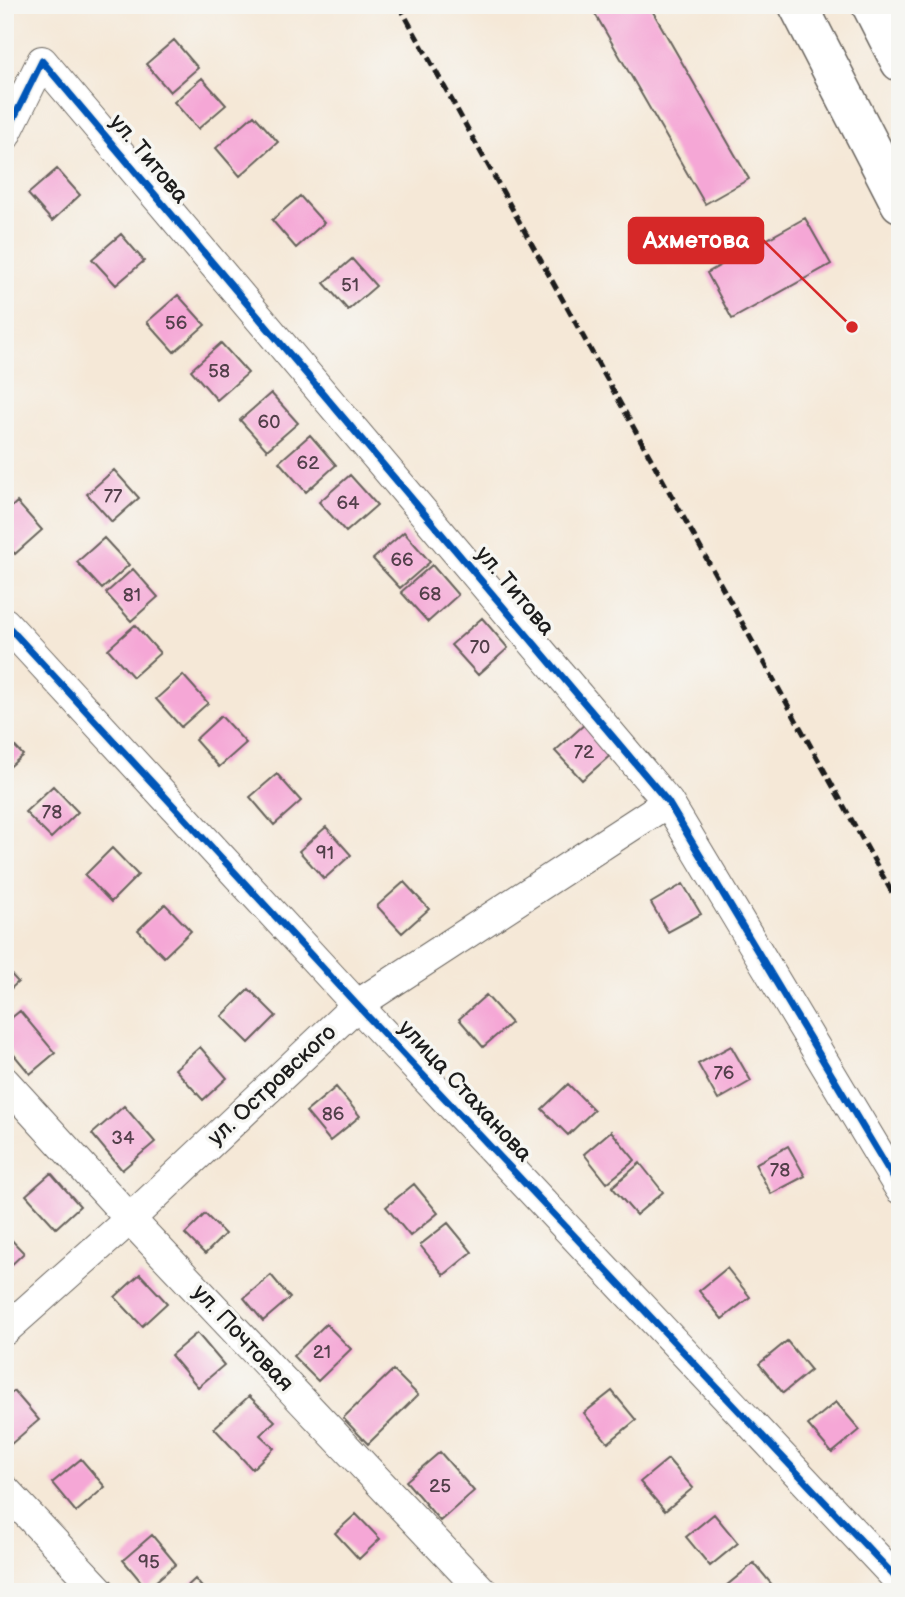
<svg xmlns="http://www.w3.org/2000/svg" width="905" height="1597" font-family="'Balsamiq Sans',sans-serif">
  <rect width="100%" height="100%" fill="#f6f6f2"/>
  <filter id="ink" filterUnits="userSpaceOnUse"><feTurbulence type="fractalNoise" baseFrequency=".0143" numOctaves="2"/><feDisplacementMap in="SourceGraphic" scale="14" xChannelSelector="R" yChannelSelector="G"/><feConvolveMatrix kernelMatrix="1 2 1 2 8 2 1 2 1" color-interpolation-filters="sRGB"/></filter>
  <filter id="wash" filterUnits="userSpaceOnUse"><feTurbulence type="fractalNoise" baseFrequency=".00686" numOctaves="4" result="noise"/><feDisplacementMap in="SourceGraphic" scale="28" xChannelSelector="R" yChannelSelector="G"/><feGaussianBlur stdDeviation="1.57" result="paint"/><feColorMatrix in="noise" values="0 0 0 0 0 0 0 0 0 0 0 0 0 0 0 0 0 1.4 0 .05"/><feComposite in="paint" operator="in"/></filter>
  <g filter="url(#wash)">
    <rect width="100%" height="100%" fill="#f5e8d7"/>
    <g id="blocks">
      <path fill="#f5a7d6" d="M590,5H649L749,179L705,204Z
        M174,40L198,68L170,92L146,64Z
        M202,78L226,105L198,129L174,102Z
        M254,115L278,142L240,176L216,148Z
        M57,169L80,195L52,221L28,194Z
        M300,196L324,223L296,248L272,220Z
        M805,218L831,264L732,319L707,273Z
        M121,234L144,261L116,285L92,259Z
        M352,259L376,286L348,310L324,283Z
        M178,295L205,325L174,352L147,322Z
        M221,343L248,373L217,400L191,370Z
        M271,393L298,423L267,450L240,420Z
        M310,435L336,465L306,492L279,462Z
        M114,470L139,498L112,522L87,494Z
        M350,475L377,505L346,532L319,502Z
        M17,502L42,530L15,554L5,543V513Z
        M404,532L430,562L400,588L373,559Z
        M104,538L129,565L102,589L77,562Z
        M432,565L458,595L428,622L401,592Z
        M133,569L158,597L131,621L106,593Z
        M482,618L508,648L478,675L451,645Z
        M135,625L160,653L133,677L108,649Z
        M183,675L208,703L181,727L156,699Z
        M221,716L246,743L219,767L195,740Z
        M586,723L613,753L582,780L555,751Z
        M5,736L23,755L5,771Z
        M277,774L301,801L274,825L250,797Z
        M53,786L78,812L51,838L25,812Z
        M326,827L351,855L324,879L299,851Z
        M112,848L138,875L111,902L85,875Z
        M404,882L429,909L402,933L377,906Z
        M683,884L701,914L668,932L651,903Z
        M165,904L191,931L164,957L138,930Z
        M5,968L18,982L5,994Z
        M249,989L276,1016L249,1043L222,1016Z
        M486,995L511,1023L483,1047L459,1019Z
        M20,1011L55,1053L30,1074L5,1044V1023Z
        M731,1046L751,1081L718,1100L698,1064Z
        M200,1047L227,1078L203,1100L175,1069Z
        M568,1084L594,1110L568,1135L542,1109Z
        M336,1087L360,1116L330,1141L306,1112Z
        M124,1106L155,1142L122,1170L92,1134Z
        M611,1131L635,1160L607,1183L584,1154Z
        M788,1146L805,1176L771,1194L755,1164Z
        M640,1163L663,1192L636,1215L612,1187Z
        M51,1173L80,1206L56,1228L26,1195Z
        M414,1184L438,1213L410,1236L386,1207Z
        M205,1214L225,1234L205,1254L185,1234Z
        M448,1223L472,1252L444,1275L420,1245Z
        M5,1233L24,1253L5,1271Z
        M727,1268L750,1297L722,1319L699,1291Z
        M140,1274L167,1303L142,1326L115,1297Z
        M271,1275L290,1298L263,1321L244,1298Z
        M326,1324L351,1349L318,1381L293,1356Z
        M197,1333L224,1365L198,1387L171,1355Z
        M787,1341L811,1370L783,1393L759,1364Z
        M393,1370L418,1395L368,1444L343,1418Z
        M14,1391L39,1420L10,1445L5,1440V1399Z
        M612,1391L636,1420L608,1443L584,1413Z
        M249,1396L275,1421L260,1435L274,1448L252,1469L214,1428Z
        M836,1402L860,1430L832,1453L808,1425Z
        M440,1452L474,1491L440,1521L406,1481Z
        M81,1459L105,1487L76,1512L52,1483Z
        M668,1459L693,1488L665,1511L640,1482Z
        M356,1514L380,1539L359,1559L335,1533Z
        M714,1514L738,1543L710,1566L686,1537Z
        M152,1535L176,1564L147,1589L123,1560Z
        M754,1563L778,1592H731L726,1586Z
        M195,1579L206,1592H181Z"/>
    </g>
  </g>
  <g filter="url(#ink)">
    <use href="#blocks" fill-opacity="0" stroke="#68635d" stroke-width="2"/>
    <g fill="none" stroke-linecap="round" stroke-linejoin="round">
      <g stroke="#68635d" stroke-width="32">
        <path id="minor" d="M5,136L42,61L668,802L900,1189
          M5,623L357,1005L900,1582
          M5,1082L130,1219L483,1592
          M5,1330L130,1219L357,1005L668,802
          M5,1490L101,1592"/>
      </g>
      <g stroke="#68635d" stroke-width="41">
        <path id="trunk" d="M798,5L900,203
          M871,5L900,62"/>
      </g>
      <use href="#minor" stroke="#fff" stroke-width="30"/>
      <use href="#trunk" stroke="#fff" stroke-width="38"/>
      <path stroke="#1c1c1c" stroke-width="5" stroke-dasharray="10 5" stroke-linecap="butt" d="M399,5L900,907"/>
      <g stroke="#f6f6f2" stroke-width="11">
        <path id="cycleway" d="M5,136L42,61L668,802L900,1189
          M5,623L357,1005L900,1582"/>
      </g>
      <use href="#cycleway" stroke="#0057b8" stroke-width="7"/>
    </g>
  </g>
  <g text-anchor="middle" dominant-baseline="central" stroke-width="7" stroke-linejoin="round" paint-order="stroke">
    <g font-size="19" fill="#523f4a">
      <text x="350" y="285">51</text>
      <text x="176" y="323">56</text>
      <text x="219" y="371">58</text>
      <text x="269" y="422">60</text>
      <text x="308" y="463">62</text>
      <text x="113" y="496">77</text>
      <text x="348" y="503">64</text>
      <text x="402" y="560">66</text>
      <text x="430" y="594">68</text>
      <text x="132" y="595">81</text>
      <text x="480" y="647">70</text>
      <text x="584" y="752">72</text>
      <text x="52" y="812">78</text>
      <text x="325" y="853">91</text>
      <text x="724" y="1073">76</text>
      <text x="333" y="1114">86</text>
      <text x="123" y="1138">34</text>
      <text x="780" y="1170">78</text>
      <text x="322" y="1352">21</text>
      <text x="440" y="1486">25</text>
      <text x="149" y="1562">95</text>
    </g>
    <g font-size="23" fill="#1c1c1c" stroke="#f6f6f2">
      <text transform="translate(149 159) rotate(50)">ул. Титова</text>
      <text transform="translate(515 591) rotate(50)">ул. Титова</text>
      <text transform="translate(272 1085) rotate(-43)">ул. Островского</text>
      <text transform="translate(465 1091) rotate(47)">улица Стаханова</text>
      <text transform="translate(243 1338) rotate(47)">ул. Почтовая</text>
    </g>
  </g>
  <path fill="none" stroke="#d62828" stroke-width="2.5" d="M852 327L763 240"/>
  <circle fill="#d62828" stroke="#f6f6f2" stroke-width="2.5" cx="852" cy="327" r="7"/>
  <rect fill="#d62828" stroke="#d62828" stroke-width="2.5" x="629" y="218" width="134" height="45" rx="7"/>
  <g font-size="24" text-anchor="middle" font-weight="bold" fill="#fff">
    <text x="696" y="248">Ахметова</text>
  </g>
  <rect width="905" height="1597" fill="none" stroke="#f6f6f2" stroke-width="28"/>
</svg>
